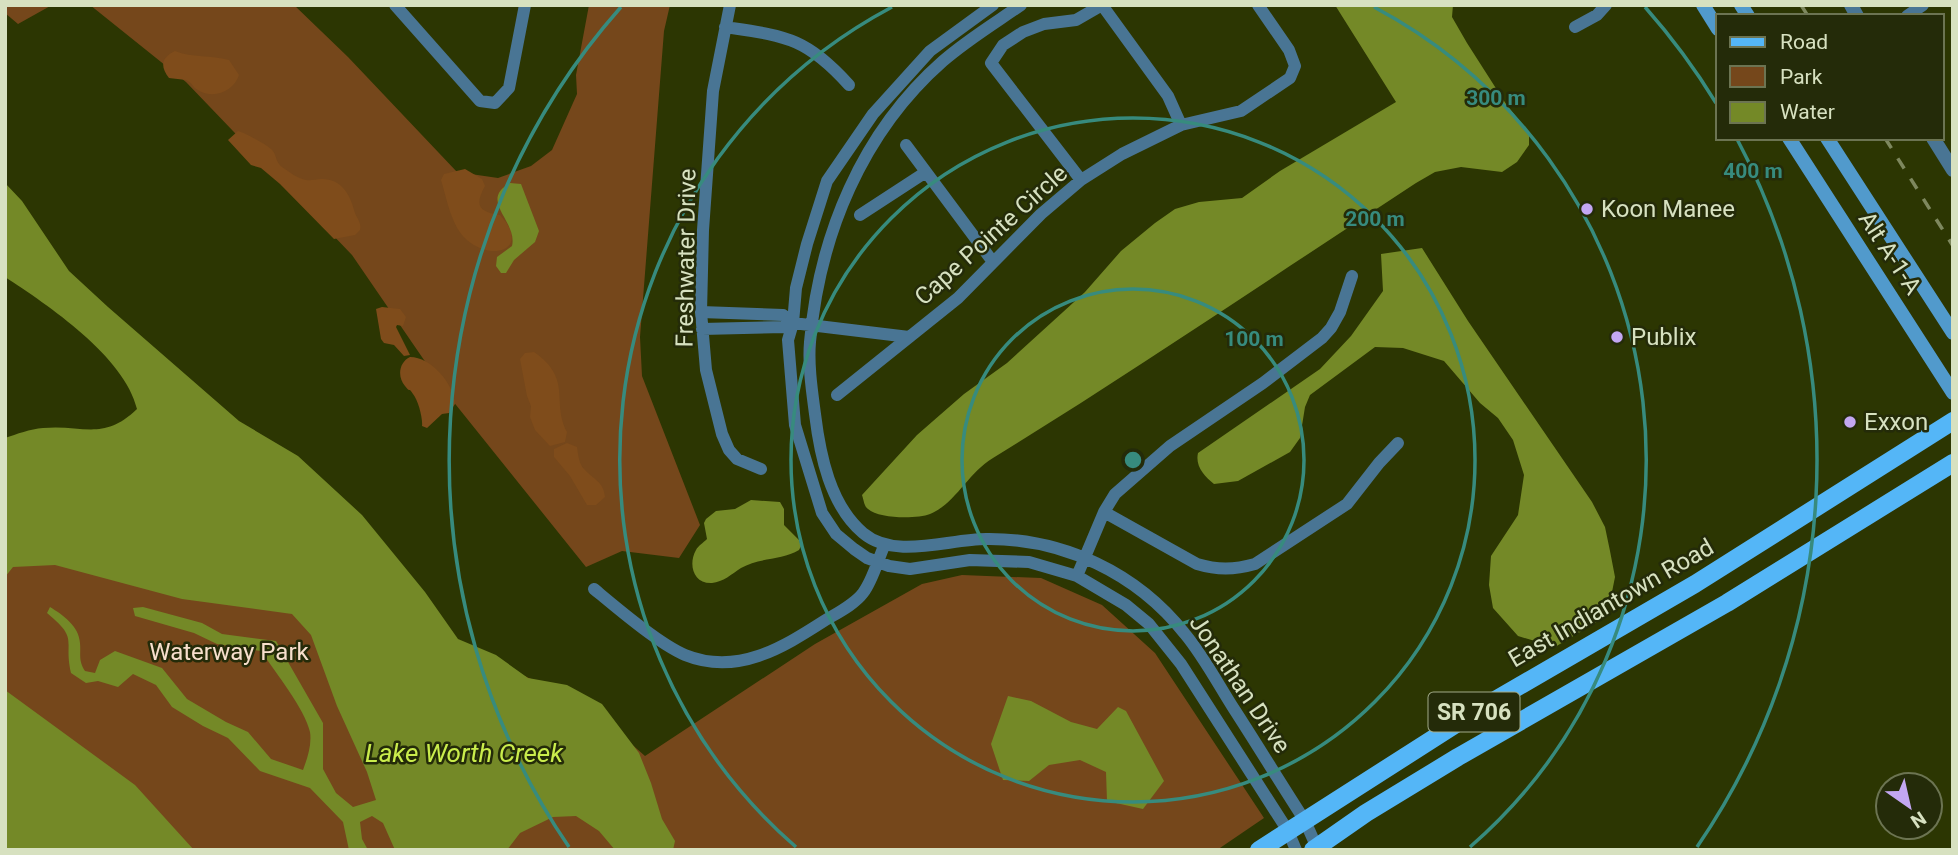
<svg xmlns="http://www.w3.org/2000/svg" width="1958" height="855" font-family="Roboto,sans-serif">
  <rect width="100%" height="100%" fill="#2c3602"/>
  <path fill="#75471b" d="M5,5H52L18,24L5,13Z
    M90,5H294L348,57L457,172L498,178L531,166L552,150L577,94L576,75L589,5H670L664,31L640,337L642,376L700,525L679,558L622,551L586,567L448,395L352,255L186,82Z
    M5,503L461,648L556,690L603,719L645,756L815,644L922,584L962,575L1041,578L1102,605L1155,653L1264,818L1217,850H192L5,701Z"/>
  <path fill="#7f4c1b" d="M175,51C192,58 211,55 229,60L239,75C234,91 214,100 198,90C193,88 192,82 186,80C181,79 174,79 169,78C160,66 161,58 175,51Z
    M238,131C245,133 266,144 271,149C277,154 275,162 282,167C288,171 298,179 306,180C311,181 316,179 322,179C341,179 350,194 354,210C356,218 362,222 360,230L355,235L334,239L280,184L261,168L251,165L228,140Z
    M465,169L482,179L485,186C474,206 479,212 500,215C531,248 494,263 467,240C451,226 447,199 441,180L444,174Z
    M382,307L400,309L406,317L403,326L397,325L396,327L410,355L404,356L394,345L384,343L381,339L376,309Z
    M534,352C573,379 551,401 567,432L565,442L550,446L535,430L530,417L531,406L527,396L520,359L525,353Z
    M410,357C431,357 454,384 455,404L449,413L442,414L427,428L422,426C423,418 418,400 413,394C408,386 411,394 405,386C397,377 399,362 410,357Z
    M567,443L577,447C578,454 579,464 584,469C593,479 604,482 605,497L596,505H587L570,476L554,457V449Z"/>
  <path fill="#748927" d="M1335,5H1453L1452,17L1467,43L1506,104L1529,133V145L1517,162L1502,172L1461,167L1435,172L1416,183C1275,275 1136,370 993,458C967,474 956,503 930,514C917,519 879,519 868,509C864,506 864,501 862,495L917,435L964,394L1007,363L1085,292L1121,251L1155,223L1175,209L1199,202L1242,198L1280,171L1396,102Z
    M5,183L22,201L69,271L108,307L239,421L298,456L362,515L425,592L458,639L496,655L528,678L567,685L602,704L639,753L651,783L662,819L675,841L673,850H615L599,831L576,816L553,817L520,833L507,850H395L383,823L372,816L360,822L362,839L368,850H349L343,822L310,788L260,771L228,738L203,726L172,707L156,685L133,674L118,687L98,681L86,683L71,673C63,639 80,640 47,613L50,607C63,615 79,626 80,643C81,654 78,661 85,671L95,673L100,660L115,651L162,668L187,699L226,722L248,732L271,759L303,770C307,759 312,745 310,732C305,709 275,672 261,651L217,644L194,633L135,616L133,608L143,607L202,623L222,634L276,641L323,723V769L336,793L353,807L376,800L367,772L337,706L311,635L292,614L182,599L55,565L13,567L5,577V438C17,434 30,429 43,428C82,424 103,442 137,409C125,357 48,305 5,277Z
    M510,183L521,184L539,231L535,242L514,260L506,273H501L496,266L497,257L512,246C518,221 478,201 510,183Z
    M1422,248L1468,321L1592,502L1605,527L1610,551L1615,577L1612,592L1600,620L1555,647L1518,636L1493,608L1489,585L1491,556L1518,515L1524,475L1513,440L1498,418L1480,403L1444,361L1403,348L1375,347L1310,395L1305,407L1300,438L1290,452L1238,481L1214,484C1204,476 1195,466 1198,453L1320,369L1351,336L1383,291L1381,254Z
    M751,500L780,502L784,509V525L799,540L801,546L799,550C782,560 758,558 741,568C732,574 723,582 712,583C693,584 688,564 696,550C698,546 703,543 707,539L704,523L706,519L716,511L735,509Z
    M5,690L135,785L194,850H5Z
    M1008,696L1031,701L1071,722L1097,729L1118,707L1126,711L1164,781L1143,809L1107,801L1106,772L1080,760L1049,765L1029,781L1003,780L991,744Z"/>
  <g fill="none" stroke-linecap="round" stroke-linejoin="round">
    <path stroke="#497594" stroke-width="12" d="M395,5L480,101L495,103L509,88L525,5
      M730,5L713,91L703,230L701,312L706,370L722,434L729,450L737,459L761,469
      M993,5L930,51L873,114L827,181L807,244L796,288L793,323L788,340L795,425L822,513L836,534L854,549L867,558L889,566L910,569L970,560L1029,562L1077,576L1126,605L1149,624L1181,664L1288,831L1296,850
      M1021,5C995,23 967,40 943,61C862,132 819,236 810,342C808,365 812,391 815,414C820,455 830,505 863,533C895,560 948,539 986,539C1063,538 1137,573 1185,634C1204,657 1218,684 1234,709C1258,746 1281,784 1305,821L1318,850
      M1102,5L1168,96L1181,125
      M1907,16L1923,5
      M725,27C785,36 806,37 849,85
      M1575,27L1597,15L1606,5
      M906,145L993,262
      M1081,180L991,63L1003,45L1023,32L1044,24L1076,20L1102,5
      M860,215L926,172
      M701,312L783,315L793,323
      M702,329L784,327L793,323L909,337
      M837,395L958,298L1041,214L1081,180L1122,154L1181,125L1241,111L1290,78L1295,66L1289,50L1258,5
      M1104,512L1197,564C1217,570 1234,570 1255,564L1347,504L1379,463L1398,443
      M1077,576L1104,512L1115,494L1170,446L1263,383L1322,338L1331,328L1340,312L1352,276
      M594,589C617,608 659,644 685,655C737,676 782,648 824,621C837,613 854,605 863,593C873,580 878,559 885,544"/>
    <path stroke="#497594" stroke-width="14" d="M1851,5L1857,16
      M1933,138L1953,170"/>
    <path stroke="#519acc" stroke-width="14" d="M1703,5L1718,29
      M1741,5L1748,16
      M1789,138L1953,393
      M1827,138L1953,333"/>
    <path stroke="#54b6f7" stroke-width="18" d="M1259,850L1478,710L1695,584L1953,421
      M1313,850L1366,813L1458,757L1727,603L1953,463"/>
    <path stroke="#7e885e" stroke-width="3.5" stroke-dasharray="12 12" stroke-linecap="butt" d="M1801,5L1808,16
      M1885,138L1953,246"/>
  </g>
  <g fill="none" stroke="#378b7e" stroke-width="3.5">
    <circle cx="1133" cy="460" r="171"/>
    <circle cx="1133" cy="460" r="342"/>
    <path d="M796 847A513 513 0 0 1 892 7M1374 7A513 513 0 0 1 1470 847"/>
    <path d="M569 847A684 684 0 0 1 621 7M1645 7A684 684 0 0 1 1716 103M1737 139A684 684 0 0 1 1697 847"/>
  </g>
  <g fill="#c3a7f2" stroke="#242b09" stroke-width="2.5">
    <circle cx="1587" cy="209" r="7"/>
    <circle cx="1617" cy="337" r="7"/>
    <circle cx="1850" cy="422" r="7"/>
  </g>
  <g text-anchor="middle" dominant-baseline="central" stroke-width="5" stroke-linejoin="round" paint-order="stroke">
    <rect fill="#242b09" stroke="#a1aa89" stroke-width="2" x="1428.5" y="692.5" width="91" height="39" rx="5"/>
    <g font-size="23" font-weight="bold" fill="#d7e1c0">
      <text x="1474" y="712">SR 706</text>
    </g>
    <g font-size="24" fill="#d7e1c0" stroke="#242b09" text-anchor="start">
      <text x="1601" y="209">Koon Manee</text>
      <text x="1631" y="337">Publix</text>
      <text x="1864" y="422">Exxon</text>
    </g>
    <g font-size="24" fill="#d7e1c0" stroke="#242b09">
      <text transform="translate(991 235) rotate(-42)">Cape Pointe Circle</text>
      <text transform="translate(1890 253) rotate(57)">Alt A-1-A</text>
      <text transform="translate(686 258) rotate(-89)">Freshwater Drive</text>
      <text transform="translate(1611 603) rotate(-30)">East Indiantown Road</text>
      <text transform="translate(1240 684) rotate(56)">Jonathan Drive</text>
    </g>
    <g font-size="24" fill="#f7dfcc" stroke="#242b09">
      <text x="229" y="652">Waterway Park</text>
    </g>
    <g font-size="26" font-style="italic" fill="#caed4c" stroke="#242b09">
      <text x="464" y="753">Lake Worth Creek</text>
    </g>
  </g>
  <circle cx="1133" cy="460" r="10" fill="#378b7e" stroke="#242b09" stroke-width="3.5"/>
  <g font-size="21" text-anchor="middle" font-weight="bold" fill="#378b7e" stroke="#242b09" stroke-width="5" stroke-linejoin="round" paint-order="stroke">
    <text x="1496" y="105">300 m</text>
    <text x="1753" y="178">400 m</text>
    <text x="1375" y="226">200 m</text>
    <text x="1254" y="346">100 m</text>
  </g>
  <rect width="1958" height="855" fill="none" stroke="#d7e1c0" stroke-width="14"/>
  <rect x="1716" y="14" width="228" height="126" fill="#242b09" stroke="#6c7452" stroke-width="2"/>
  <rect x="1730" y="37" width="35" height="10" fill="#54b6f7" stroke="#6c7452" stroke-width="2"/>
  <text x="1780" y="49" font-size="21" fill="#d7e1c0">Road</text>
  <rect x="1730" y="66" width="35" height="21" fill="#75471b" stroke="#6c7452" stroke-width="2"/>
  <text x="1780" y="84" font-size="21" fill="#d7e1c0">Park</text>
  <rect x="1730" y="102" width="35" height="21" fill="#748927" stroke="#6c7452" stroke-width="2"/>
  <text x="1780" y="119" font-size="21" fill="#d7e1c0">Water</text>
  <g transform="translate(1909 806) rotate(146)"><circle r="33" fill="#242b09" stroke="#6c7452" stroke-width="2"/>
  <path d="M0-5L12 26L0 18L-12 26Z" fill="#c3a7f2"/>
  <text y="-10" font-size="19" font-weight="bold" text-anchor="middle" fill="#d7e1c0">N</text>
  </g>
</svg>
